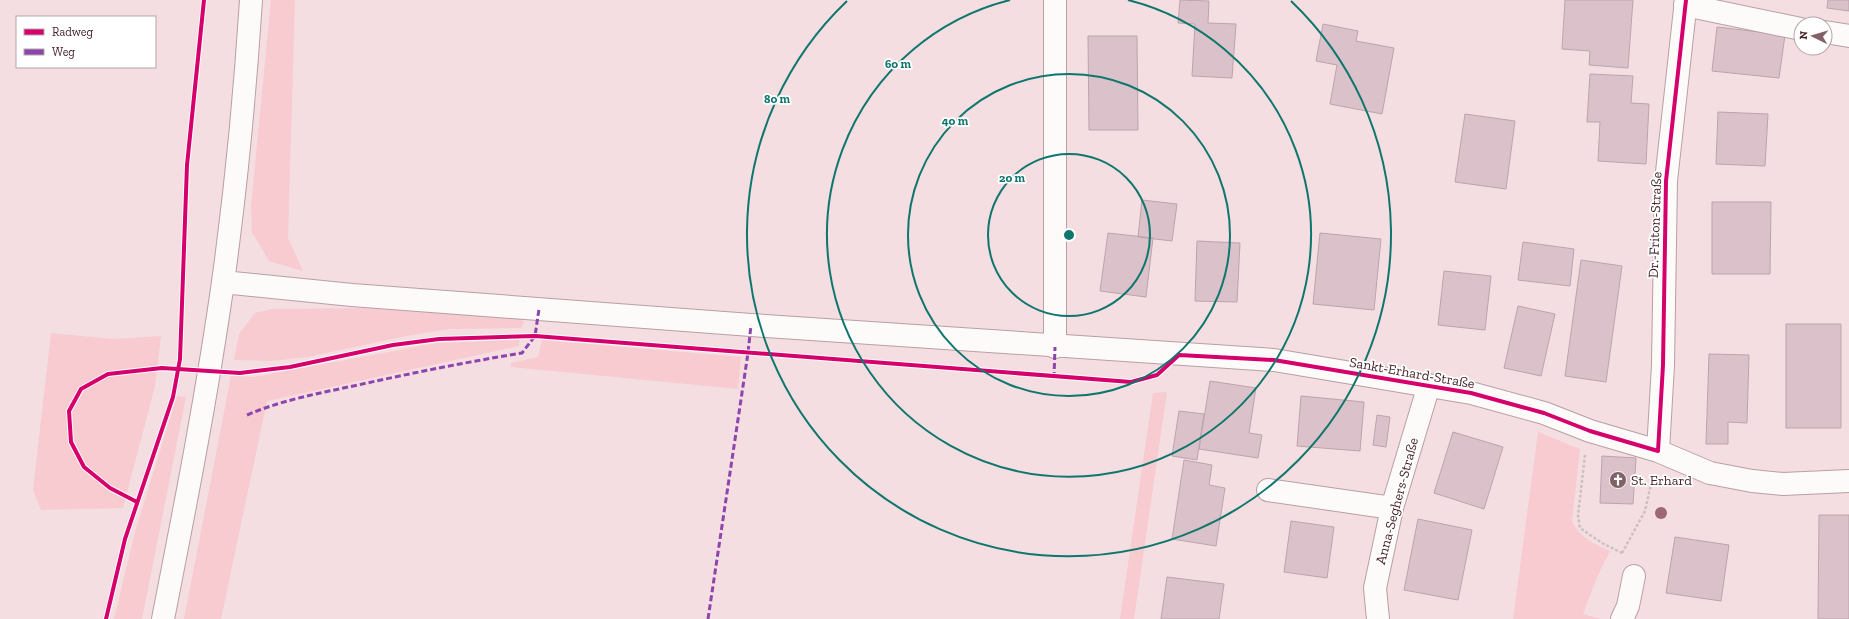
<svg xmlns="http://www.w3.org/2000/svg" width="1849" height="619" font-family="'Zilla Slab',serif">
  <rect width="100%" height="100%" fill="#f4dee1"/>
  <path fill="#f7cbd0" d="M271,0H295L288,238L303,271L269,261L252,232L251,206Z
    M366,308L521,319L524,322L521,328L449,329L406,336L308,357L270,361L234,360L239,334L255,313L272,309Z
    M51,333L113,339L161,336L155,386L123,508L41,510L33,490Z
    M519,340V346L267,401L221,619H184L231,376L254,377L437,343Z
    M542,340L741,357L738,389L511,367V363L538,357Z
    M1167,392L1134,619H1120L1153,393Z
    M177,396L186,397L142,619H114L135,532Z
    M1538,432L1580,449L1572,521C1580,538 1593,543 1610,551L1598,575L1583,614L1600,619H1513Z"/>
  <path fill="#dbc2ca" stroke="#bca4ad" d="M1180,0L1209,1L1208,23L1236,24L1232,78L1192,76L1195,24L1178,23Z
    M1565,0H1633L1628,68L1589,65L1590,51L1562,49Z
    M1828,0H1849V11L1827,8Z
    M1323,24L1358,31L1356,41L1394,48L1382,114L1330,104L1337,65L1316,61Z
    M1717,27L1785,35L1779,78L1712,71Z
    M1088,36H1137L1138,130H1089Z
    M1590,74L1633,76L1631,103L1649,104L1646,164L1598,161L1600,122H1587Z
    M1718,112L1768,114L1765,166L1716,164Z
    M1465,114L1515,121L1506,189L1455,182Z
    M1142,200L1177,204L1172,241L1138,237Z
    M1712,202H1771L1770,274H1712Z
    M1108,233L1153,238L1146,297L1100,291Z
    M1320,233L1381,239L1374,310L1313,304Z
    M1197,241L1240,243L1237,302L1195,301Z
    M1523,242L1574,249L1570,286L1518,280Z
    M1581,260L1622,266L1606,382L1565,376Z
    M1444,271L1491,276L1485,330L1438,325Z
    M1518,306L1555,314L1541,376L1504,368Z
    M1786,324H1841V428H1786Z
    M1709,354L1749,355L1747,423L1728,422V444H1706Z
    M1210,381L1256,388L1249,433L1262,435L1258,458L1199,449Z
    M1301,396L1364,402L1360,451L1297,446Z
    M1179,411L1204,414L1197,460L1172,456Z
    M1377,415L1390,417L1386,447L1373,445Z
    M1453,432L1503,447L1484,509L1434,493Z
    M1602,456L1636,458L1633,504L1600,503Z
    M1184,460L1212,465L1209,485L1225,488L1216,546L1172,539Z
    M1819,515H1849V619H1818Z
    M1418,519L1472,530L1458,600L1404,590Z
    M1291,521L1334,527L1327,578L1284,572Z
    M1675,537L1729,545L1721,601L1666,593Z
    M1167,577L1224,584L1219,619H1161Z"/>
  <g fill="none" stroke-linecap="round" stroke-linejoin="round">
    <g stroke="#b89fa3" stroke-width="24">
      <path id="street" d="M1055,0V347
        M1685,5L1801,29
        M1825,32L1849,36
        M1268,490L1392,508
        M1378,619L1375,588L1392,508L1429,385
        M1622,619L1628,606L1634,576"/>
    </g>
    <g stroke="#b89fa3" stroke-width="24">
      <path id="secondary" d="M223,282L352,295L751,325L1274,360L1471,393L1544,413L1590,431L1658,451L1710,473L1752,481L1783,484L1849,481
        M1658,451L1663,365L1666,181L1686,0
        M163,619C185,507 207,395 223,282C236,188 245,94 251,0"/>
    </g>
    <path stroke="#ccc1c2" stroke-width="2.5" stroke-dasharray="3 2" stroke-linecap="butt" d="M1585,455L1578,515L1580,528L1602,543L1622,553
      M1622,553L1645,511L1653,475"/>
    <use href="#street" stroke="#fdfafa" stroke-width="22"/>
    <use href="#secondary" stroke="#fdfafa" stroke-width="22"/>
    <path stroke="#8e44ad" stroke-width="3" stroke-dasharray="6 3" stroke-linecap="butt" d="M1054,378L1055,347
      M247,415C282,400 320,393 358,385C412,373 467,362 522,353L535,336L539,309
      M708,619L748,353L751,325"/>
    <g stroke="#fff" stroke-width="6">
      <path id="cycleway" d="M137,502L110,488L84,467L71,442L69,411L81,389L108,374L162,368L240,373L290,367L393,345L439,339L535,336L1131,382L1157,375L1179,355L1274,360L1471,393L1544,413L1590,431L1658,451L1663,365L1666,181L1686,0
        M106,619L125,539L173,397L180,359L187,165L204,0"/>
    </g>
    <use href="#cycleway" stroke="#d6006c" stroke-width="4"/>
  </g>
  <circle fill="#9d6776" cx="1661" cy="513" r="6"/>
  <g fill="none" stroke="#0f766e" stroke-width="2">
    <circle cx="1069" cy="235" r="81"/>
    <circle cx="1069" cy="235" r="161"/>
    <path d="M1128 0A242 242 0 1 1 1010 0"/>
    <path d="M1291 1A322 322 0 1 1 847 1"/>
  </g>
  <defs>
    <g id="church-disc" transform="scale(0.9)"><circle r="9.5" fill="#806267" stroke="#fff"/><path d="M-1.2-6h2.4v3.5h3.3v2.4h-3.3V6h-2.4V-.1h-3.3v-2.4h3.3Z" fill="#fff"/></g>
  </defs>
  <g fill-rule="evenodd">
    <use href="#church-disc" x="1618" y="480"/>
  </g>
  <g text-anchor="middle" dominant-baseline="central" stroke-width="3.5" stroke-linejoin="round" paint-order="stroke">
    <g font-size="14" fill="#411f25" stroke="#fff">
      <text transform="translate(1655 225) rotate(-88)">Dr.-Friton-Straße</text>
      <text transform="translate(1412 373) rotate(10)">Sankt-Erhard-Straße</text>
      <text transform="translate(1397 501) rotate(-75)">Anna-Seghers-Straße</text>
    </g>
    <g font-size="14" fill="#411f25" stroke="#fff" text-anchor="start">
      <text x="1631" y="480">St. Erhard</text>
    </g>
  </g>
  <circle cx="1069" cy="235" r="6" fill="#0f766e" stroke="#fff" stroke-width="2"/>
  <g font-size="12" text-anchor="middle" font-weight="bold" fill="#0f766e" stroke="#fff" stroke-width="3.5" stroke-linejoin="round" paint-order="stroke">
    <text x="898" y="68">60 m</text>
    <text x="777" y="103">80 m</text>
    <text x="955" y="125">40 m</text>
    <text x="1012" y="182">20 m</text>
  </g>
  <rect x="16" y="16" width="140" height="52" fill="#ffffff" stroke="#b3a5a8"/>
  <rect x="24" y="29" width="20" height="6" fill="#d6006c" stroke="#b3a5a8"/>
  <text x="52" y="36" font-size="12" fill="#411f25">Radweg</text>
  <rect x="24" y="49" width="20" height="6" fill="#8e44ad" stroke="#b3a5a8"/>
  <text x="52" y="56" font-size="12" fill="#411f25">Weg</text>
  <g transform="translate(1813 36) rotate(275)"><circle r="19" fill="#ffffff" stroke="#b3a5a8"/>
  <path d="M0-3L7 15L0 10L-7 15Z" fill="#806267"/>
  <text y="-6" font-size="11" font-weight="bold" text-anchor="middle" fill="#411f25">N</text>
  </g>
</svg>
